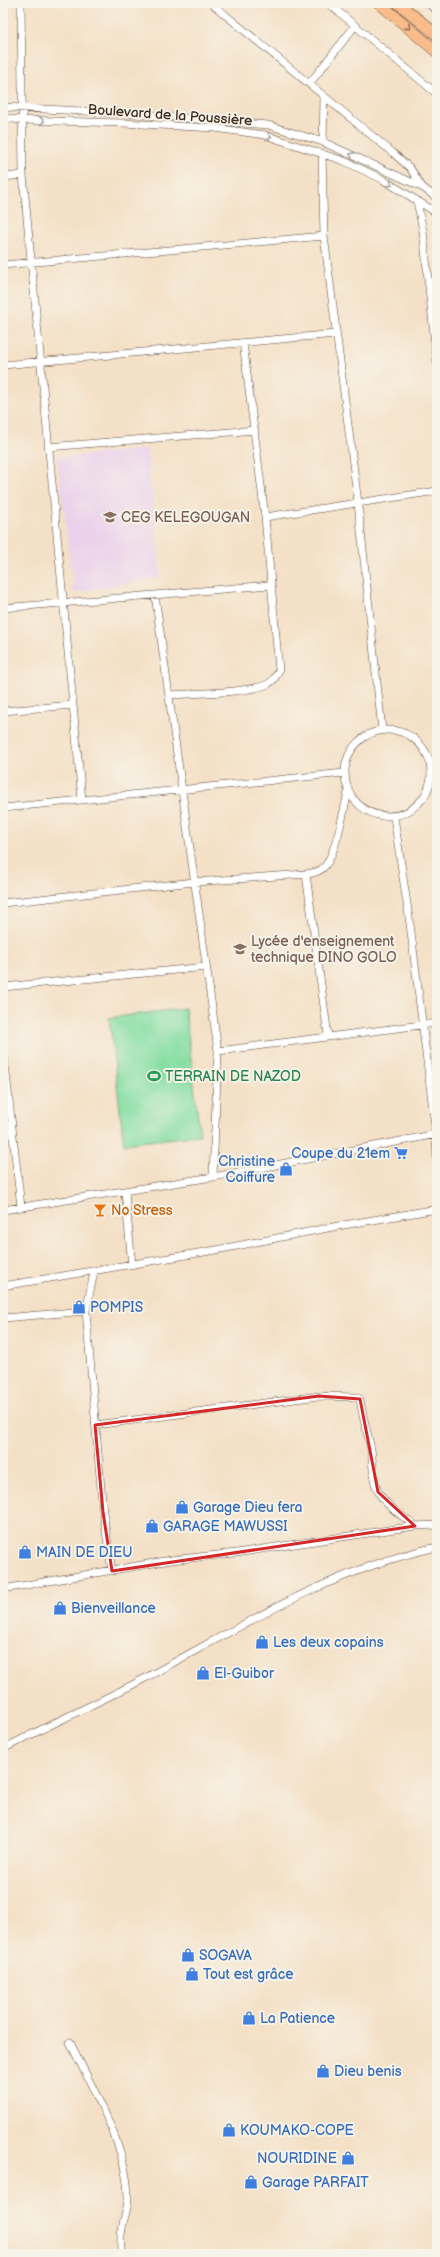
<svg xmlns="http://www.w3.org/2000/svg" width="440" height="2257" font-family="'Balsamiq Sans',sans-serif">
  <rect width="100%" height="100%" fill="#f7f3e8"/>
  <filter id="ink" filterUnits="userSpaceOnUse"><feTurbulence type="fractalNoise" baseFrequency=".025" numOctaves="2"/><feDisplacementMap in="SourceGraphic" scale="8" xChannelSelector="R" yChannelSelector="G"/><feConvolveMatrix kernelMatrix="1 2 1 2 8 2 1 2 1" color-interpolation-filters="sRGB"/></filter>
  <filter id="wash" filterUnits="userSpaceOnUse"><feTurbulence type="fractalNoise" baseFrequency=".012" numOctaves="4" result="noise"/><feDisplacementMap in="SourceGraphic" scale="16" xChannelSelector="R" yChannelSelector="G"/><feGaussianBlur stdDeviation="0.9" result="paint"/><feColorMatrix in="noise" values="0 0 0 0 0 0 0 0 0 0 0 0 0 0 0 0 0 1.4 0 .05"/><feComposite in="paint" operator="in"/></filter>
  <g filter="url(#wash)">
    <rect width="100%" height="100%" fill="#f4e0c6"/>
    <path fill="#ebd1eb" d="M147,449L161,577L74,593L57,458Z"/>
    <path fill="#84dea3" stroke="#608460" d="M185,1008L200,1135L124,1144L109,1018Z"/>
  </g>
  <g filter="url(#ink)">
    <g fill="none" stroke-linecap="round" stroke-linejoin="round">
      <g stroke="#574537" stroke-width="8">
        <path id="street" d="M21,3L23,175L82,800
          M211,3L393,153L410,168L422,187
          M328,3L437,94
          M428,3L437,11
          M309,84L355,26
          M3,107L123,113L268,125L323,142L422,187L437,198
          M3,118L22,120L123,123L215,128L265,135L344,161L382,179L437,213
          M323,142L324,97
          M322,153L324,236L358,503L382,730
          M3,177L23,175
          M417,201L423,231L437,363
          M3,265L324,236
          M3,365L336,334
          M48,447L255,430
          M265,517L437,491
          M155,595L218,1051L213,1177
          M3,608L270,585
          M170,695C193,693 249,693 268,684C274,681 276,676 279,670L265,517L243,342
          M3,711L73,705
          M345 773a43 43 0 1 1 86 0a43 43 0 1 1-86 0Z
          M3,808L344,773
          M394,817L410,924L436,1134L437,1164
          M306,874C313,873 320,872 325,866C336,853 344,810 348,792
          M3,903L194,882L306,874L328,1036
          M3,987L206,967
          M3,1047L21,1207
          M218,1051L437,1023
          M125,1192L132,1265
          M3,1210L213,1177L437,1134
          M94,1272L86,1311L103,1512L112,1571
          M3,1286L216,1250L338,1226L437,1209
          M3,1318L86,1311
          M95,1425L319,1396L356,1397L360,1399C362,1416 368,1433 371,1450C374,1465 371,1480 379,1493C387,1507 403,1516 415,1526
          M3,1589L171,1560L236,1553L415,1526L437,1525
          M3,1749C46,1726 91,1706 134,1684C232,1632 326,1571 437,1547
          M70,2042C92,2089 128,2146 128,2199C128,2209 123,2220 122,2229C120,2237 121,2246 121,2254"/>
      </g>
      <g stroke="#574537" stroke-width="12">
        <path id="primary" d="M379,3L437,52
          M398,3L437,35"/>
      </g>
      <use href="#street" stroke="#fff" stroke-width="7"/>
      <use href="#primary" stroke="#f9bc8a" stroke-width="11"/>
    </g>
    <defs><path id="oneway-chevron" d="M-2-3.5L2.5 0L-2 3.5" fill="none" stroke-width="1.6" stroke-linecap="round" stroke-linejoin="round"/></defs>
    <use stroke="#906c4f" href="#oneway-chevron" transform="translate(408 27) rotate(40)"/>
    <g stroke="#a79f9a">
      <use href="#oneway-chevron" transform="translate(42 121) rotate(1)"/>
      <use href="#oneway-chevron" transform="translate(269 137) rotate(15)"/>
      <use href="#oneway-chevron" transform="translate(352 155) rotate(-156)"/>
      <use href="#oneway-chevron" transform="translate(390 184) rotate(33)"/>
    </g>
  </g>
  <path fill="none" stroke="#d62828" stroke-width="3" stroke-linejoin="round" d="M319,1396L360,1399L378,1492L415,1526L112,1571L103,1512L95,1425Z"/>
  <defs>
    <g id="school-bare" transform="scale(1.08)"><path d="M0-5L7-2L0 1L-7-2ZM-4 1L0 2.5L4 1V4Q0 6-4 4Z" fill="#8d6e63" stroke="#f7f3e8" stroke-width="2.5" paint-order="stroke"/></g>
    <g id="stadium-bare" transform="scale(1.08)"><path d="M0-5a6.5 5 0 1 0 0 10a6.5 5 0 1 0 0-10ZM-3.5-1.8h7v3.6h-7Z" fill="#2e9e5b" stroke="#f7f3e8" stroke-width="2.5" paint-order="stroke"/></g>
    <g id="supermarket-bare" transform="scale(1.08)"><path d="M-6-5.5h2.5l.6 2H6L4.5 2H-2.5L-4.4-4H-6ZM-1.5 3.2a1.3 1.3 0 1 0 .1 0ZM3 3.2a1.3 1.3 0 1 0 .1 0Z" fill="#3f7fe0" stroke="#f7f3e8" stroke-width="2.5" paint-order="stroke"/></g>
    <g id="shop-bare" transform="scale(1.08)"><path d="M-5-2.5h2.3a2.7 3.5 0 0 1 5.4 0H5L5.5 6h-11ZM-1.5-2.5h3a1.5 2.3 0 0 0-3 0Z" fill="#3f7fe0" stroke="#f7f3e8" stroke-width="2.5" paint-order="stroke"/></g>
    <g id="bar-bare" transform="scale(1.08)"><path d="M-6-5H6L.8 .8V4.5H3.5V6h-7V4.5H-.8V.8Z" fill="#e8710a" stroke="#f7f3e8" stroke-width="2.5" paint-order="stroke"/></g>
  </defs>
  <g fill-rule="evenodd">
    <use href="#school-bare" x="110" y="517"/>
    <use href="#school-bare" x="240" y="949"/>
    <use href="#stadium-bare" x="154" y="1076"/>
    <use href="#supermarket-bare" x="401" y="1153"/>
    <use href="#shop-bare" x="286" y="1169"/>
    <use href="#bar-bare" x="100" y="1210"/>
    <use href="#shop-bare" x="79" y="1307"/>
    <use href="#shop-bare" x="182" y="1507"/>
    <use href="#shop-bare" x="152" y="1526"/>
    <use href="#shop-bare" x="25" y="1552"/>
    <use href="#shop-bare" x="60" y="1608"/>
    <use href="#shop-bare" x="262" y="1642"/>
    <use href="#shop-bare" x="203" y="1673"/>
    <use href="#shop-bare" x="188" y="1955"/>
    <use href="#shop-bare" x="192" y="1974"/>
    <use href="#shop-bare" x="249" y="2018"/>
    <use href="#shop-bare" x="323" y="2071"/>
    <use href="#shop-bare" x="229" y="2130"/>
    <use href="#shop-bare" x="348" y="2158"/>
    <use href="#shop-bare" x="251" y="2182"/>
  </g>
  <g text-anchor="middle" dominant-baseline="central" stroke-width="4" stroke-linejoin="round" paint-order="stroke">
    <g font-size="14" fill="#3b2a1e" stroke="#f7f3e8">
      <text transform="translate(170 115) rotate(4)">Boulevard de la Poussière</text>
    </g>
    <g font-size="14" fill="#785e54" stroke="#f7f3e8" text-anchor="start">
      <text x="121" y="517">CEG KELEGOUGAN</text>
      <text x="251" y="941">Lycée d'enseignement<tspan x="251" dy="16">technique DINO GOLO</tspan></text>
    </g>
    <g font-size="14" fill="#27864d" stroke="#f7f3e8" text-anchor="start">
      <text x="165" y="1076">TERRAIN DE NAZOD</text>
    </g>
    <g font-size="14" fill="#366cbe" stroke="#f7f3e8" text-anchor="start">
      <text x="390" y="1153" text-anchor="end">Coupe du 21em</text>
      <text x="275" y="1161" text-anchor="end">Christine<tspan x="275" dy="16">Coiffure</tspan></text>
      <text x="90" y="1307">POMPIS</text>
      <text x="193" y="1507">Garage Dieu fera</text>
      <text x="163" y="1526">GARAGE MAWUSSI</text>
      <text x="36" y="1552">MAIN DE DIEU</text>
      <text x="71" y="1608">Bienveillance</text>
      <text x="273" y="1642">Les deux copains</text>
      <text x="214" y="1673">El-Guibor</text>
      <text x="199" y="1955">SOGAVA</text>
      <text x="203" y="1974">Tout est grâce</text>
      <text x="260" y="2018">La Patience</text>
      <text x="334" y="2071">Dieu benis</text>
      <text x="240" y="2130">KOUMAKO-COPE</text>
      <text x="337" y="2158" text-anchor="end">NOURIDINE</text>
      <text x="262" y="2182">Garage PARFAIT</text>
    </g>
    <g font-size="14" fill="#c56008" stroke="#f7f3e8" text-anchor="start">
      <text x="111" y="1210">No Stress</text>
    </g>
  </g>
  <rect width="440" height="2257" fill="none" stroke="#f7f3e8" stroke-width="16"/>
</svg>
